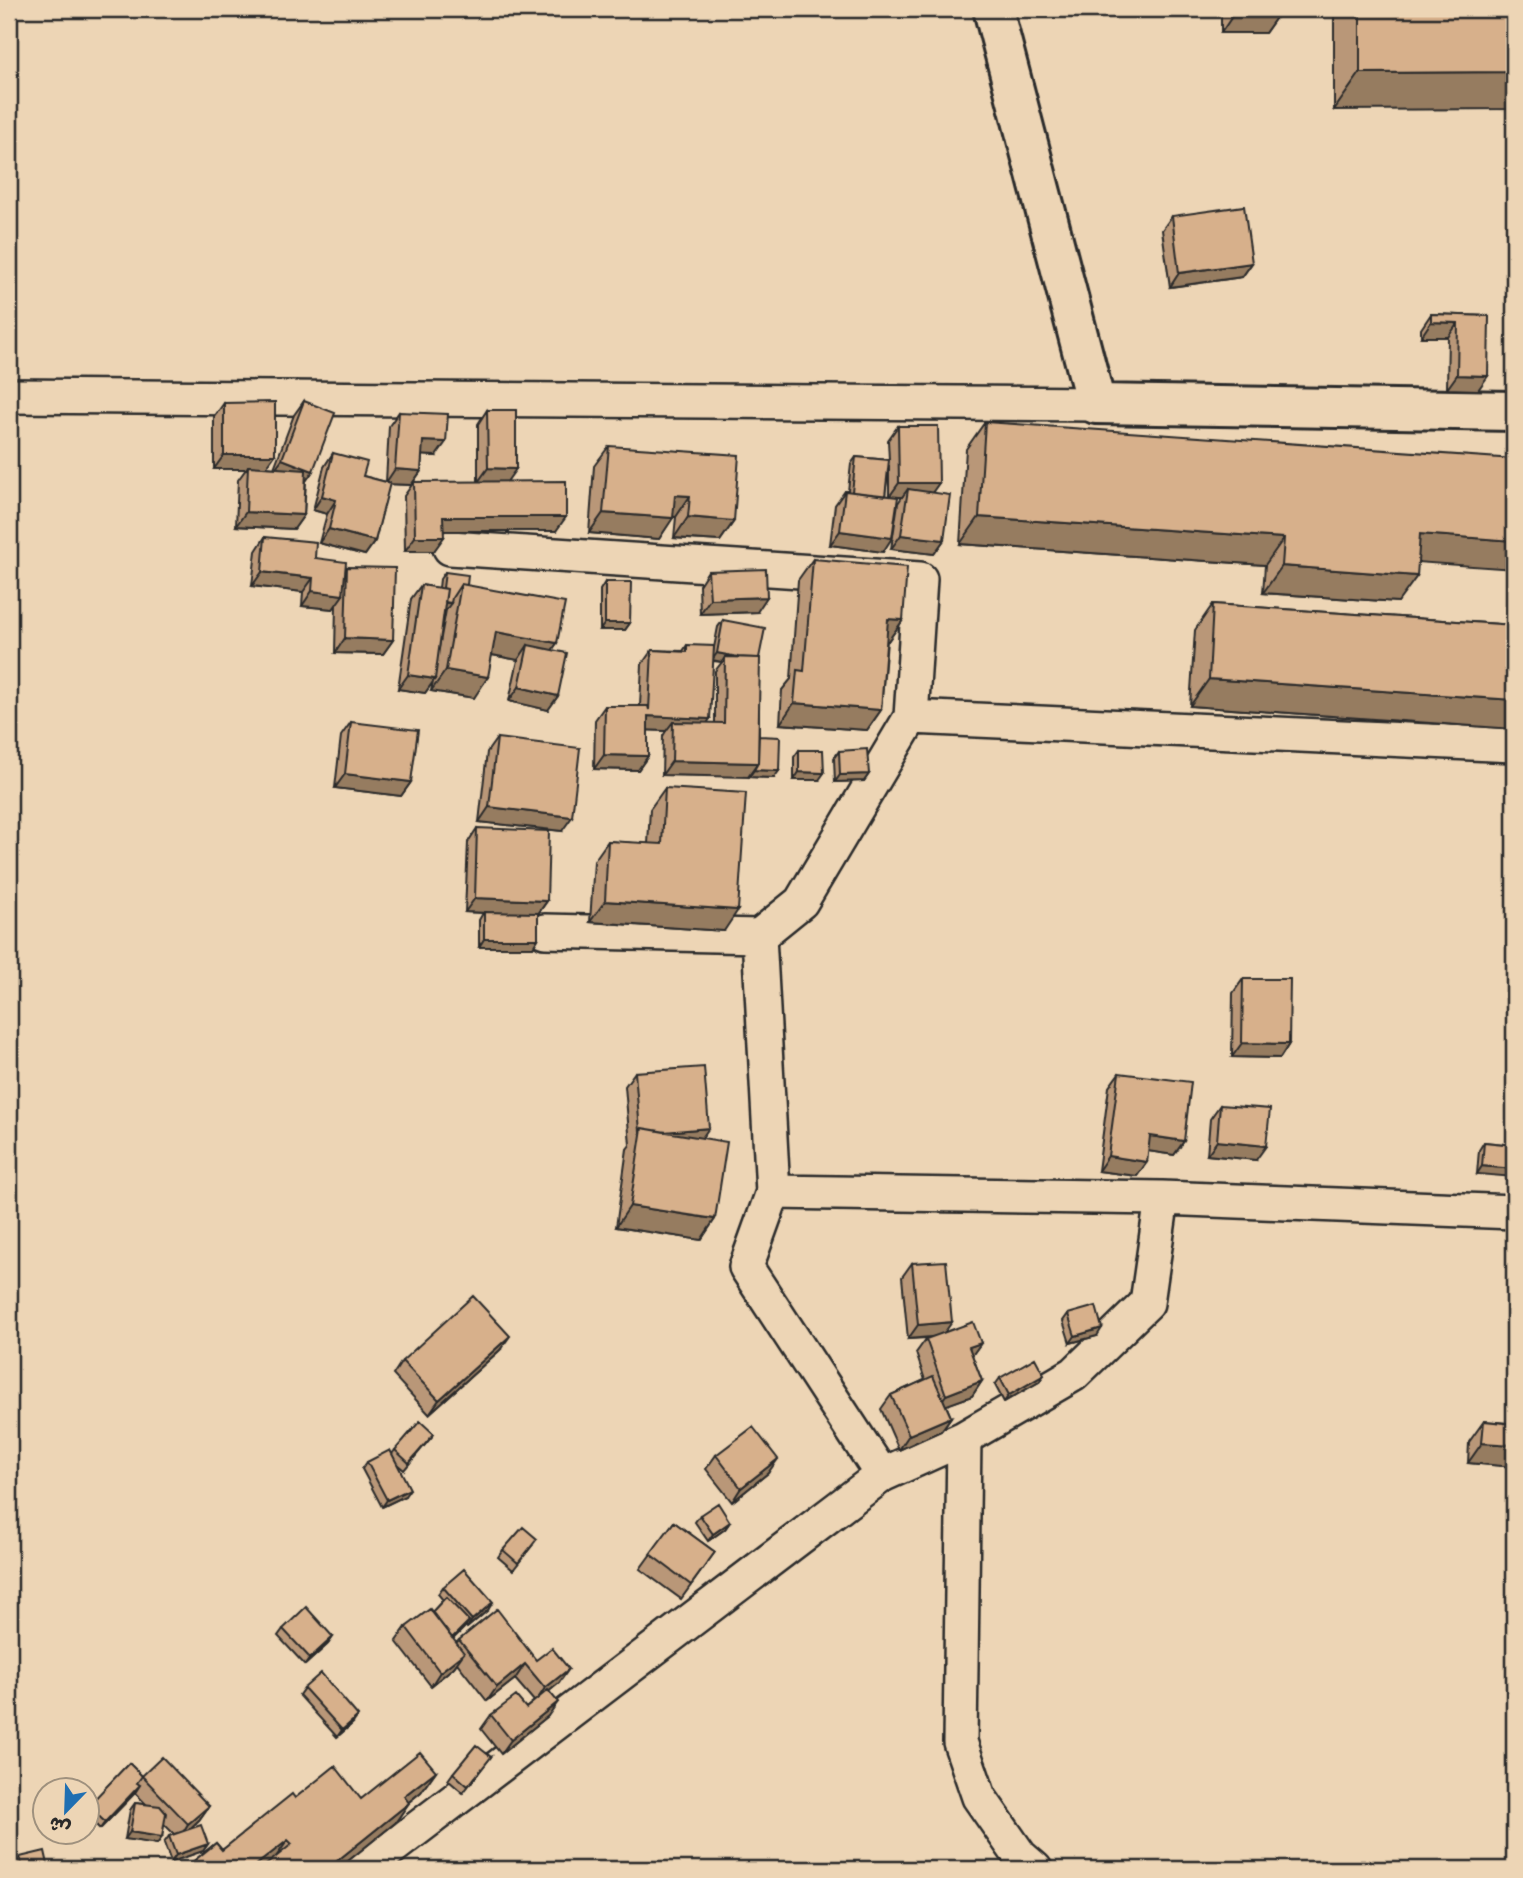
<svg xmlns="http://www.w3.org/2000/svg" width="1523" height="1878" font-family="'Playpen Sans','Playpen Sans Arabic',sans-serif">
  <rect width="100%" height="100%" fill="#edd5b5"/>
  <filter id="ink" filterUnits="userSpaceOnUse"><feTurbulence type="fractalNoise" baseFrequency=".0143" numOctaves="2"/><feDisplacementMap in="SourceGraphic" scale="14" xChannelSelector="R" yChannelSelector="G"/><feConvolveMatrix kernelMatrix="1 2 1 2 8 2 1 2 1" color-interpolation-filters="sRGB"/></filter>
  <g filter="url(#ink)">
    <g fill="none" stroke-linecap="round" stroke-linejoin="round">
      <g stroke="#2b2b2b" stroke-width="38">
        <path id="minor" d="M9,396L1096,404
          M450,548L920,579L911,717L1514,745
          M545,931L759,936L801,902L911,717
          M773,1192L1162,1198L1147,1303L1074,1374L964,1438L882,1475
          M1162,1198L1514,1212
          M964,1438L960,1742L979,1797L1020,1856L1035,1869
          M364,1869L882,1475L746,1267L773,1192L759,936"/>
      </g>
      <g stroke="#2b2b2b" stroke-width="44">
        <path id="tertiary" d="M993,9L1096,404L1514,411"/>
      </g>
      <use href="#minor" stroke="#edd5b5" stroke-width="33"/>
      <use href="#tertiary" stroke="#edd5b5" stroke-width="38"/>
    </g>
    <path fill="#b99778" stroke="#2b2b2b" stroke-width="2" fill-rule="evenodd" d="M1221,9H1282L1265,33H1221Z
      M1334,9H1514L1334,110Z
      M1172,216L1252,263L1242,277L1170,287L1162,230Z
      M1431,314L1489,316L1478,390L1447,389L1448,337H1421V329Z
      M304,401L313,471L306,481L304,515L294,529L236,526L238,480L246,469H214V417L224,403L267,467L274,468L294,415Z
      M487,410L507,481L556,531H444L434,551H405L404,496L414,482H478V424Z
      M399,412L436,456L422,455L421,471L411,485L389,484L375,541L365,555L319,543L327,514L313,510L324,467L333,453L363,476L386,482L389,426Z
      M985,422L1418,562L1398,602L1263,593L1265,565L960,544L966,449Z
      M898,426L932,492L944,540L934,554L891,549L898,503L902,497H897L883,552L830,545L835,505L845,491H848L851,464L856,457L889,460L888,440ZM889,465V496H885Z
      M609,446L734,521L720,541L674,538L676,517H673L659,539L589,533L594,466Z
      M265,537L315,558L346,569L347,567L393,640L383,654L335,653L336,604L333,609L302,606L303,592L252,586L256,551Z
      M813,559L903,620L888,641H887L881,710L867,730L780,724L782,690L791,679L798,580Z
      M708,571L757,612L700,614L699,585Z
      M445,572L557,643L552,650L558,696L548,710L509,701L518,660L492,655L474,698L431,691L433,682L425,693L398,689L411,599L421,585L439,588L440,579ZM444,610H446L439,648Z
      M605,582L630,623L625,630H600V590Z
      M1213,604L1514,625V729L1190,706L1195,630Z
      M723,620L759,658V736L774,778L749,777V776L662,775L663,736L666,731L648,730V756L638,770L594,769L595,720L605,706H640L642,664L652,650L683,651L687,645L713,653L718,627ZM713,661L722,662L715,671V723H708Z
      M351,722L411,782L401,796L335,788L341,736Z
      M497,738L562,831L479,822L487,752Z
      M799,750L819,780H794V757Z
      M839,751L869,774L864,781L835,782L834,758Z
      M665,788L724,931L590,922L594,861L608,841L648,844L650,809Z
      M477,828L547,901L538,914V939L533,947H479V920L483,913L465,912L468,842Z
      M1243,979L1289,1044L1280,1058L1232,1057L1233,993Z
      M635,1072L702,1138L715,1219L701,1240L616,1227L627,1149L630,1145L625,1086Z
      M1119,1073L1184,1141L1174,1155L1148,1151L1147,1162L1137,1176L1098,1171L1109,1087Z
      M1220,1105L1256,1160L1207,1155L1210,1119Z
      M1484,1142L1514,1145L1477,1174L1479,1150Z
      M912,1263L945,1332L981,1343L972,1355L982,1381L972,1396L946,1405L951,1417L941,1431L899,1450L881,1409L891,1395L925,1380L916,1353L926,1339L929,1338L908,1339L902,1277Z
      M1068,1314L1097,1336L1070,1343L1063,1321Z
      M500,1350L429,1414L393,1375L402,1361Z
      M1514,1369V1467L1468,1463L1469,1442L1484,1421L1509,1423L1513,1371Z
      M1000,1378L1039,1382L1004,1402L995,1385Z
      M434,1434L404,1470L397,1464L405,1496L382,1507L362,1469L367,1462L392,1454L395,1450Z
      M716,1455L768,1473L732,1502L706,1469Z
      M700,1515L730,1522L725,1529L708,1541L695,1522Z
      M674,1522L715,1552L681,1599L640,1569Z
      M532,1546L513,1570L498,1557L503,1550Z
      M443,1587L488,1610L467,1628L466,1626L453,1639L456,1643L459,1640L536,1660L559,1683L549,1691L548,1716L501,1754L481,1729L491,1715L526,1708L534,1701L515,1679L487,1701L457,1663L454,1667L431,1686L396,1641L406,1627L432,1612L443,1600L438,1594Z
      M283,1629L333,1637L328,1644L305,1665L278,1636Z
      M304,1688L353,1723L337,1737L299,1695Z
      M491,1757L463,1793L448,1780L453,1773Z
      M129,1763L142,1776L209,1806L199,1820L189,1829L208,1844L203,1851L171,1862L164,1843L169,1836L174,1834L164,1824L162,1837L157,1844L125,1839L130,1810L135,1803L146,1804L135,1793L100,1829L88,1817V1807Z
      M436,1771L421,1792L409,1802L395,1823L338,1869H184L216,1843L222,1850L295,1798L361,1799Z
      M20,1857L49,1869H16L15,1864Z"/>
    <path fill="#967b61" stroke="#2b2b2b" stroke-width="2" d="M1237,9H1282L1265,33H1221Z
      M1514,72V109L1334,110L1360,73Z
      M1252,263L1242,277L1170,287L1179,273Z
      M1431,322L1458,323L1448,337H1421Z
      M1457,375L1488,376L1478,390L1447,389Z
      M423,441L446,442L436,456L413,455Z
      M224,455H275L265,469L248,466L246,469H214Z
      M282,459L313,471L303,485L272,473Z
      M488,468L516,469L506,483L478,482Z
      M395,469L421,471L411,485L385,484Z
      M899,483H939L929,497L908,489L902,497H889Z
      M675,495L690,496L676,517L660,515Z
      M322,496L336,500L327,514L313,510Z
      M246,512L304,515L294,529L236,526Z
      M603,513L673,518L659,539L589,533Z
      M443,517H566L556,531H433Z
      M688,517L734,521L720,541L674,538Z
      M979,517L1284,538L1265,565L960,544Z
      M329,529L375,541L365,555L319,543Z
      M840,531L892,538L883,552L830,545Z
      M1420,534L1514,541V569L1401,561Z
      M901,535L944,540L934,554L891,549Z
      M415,537H444L434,551H405Z
      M1282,566L1417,576L1398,602L1263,593Z
      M262,572L313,578L303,592L252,586Z
      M312,591L343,595L333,609L302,606Z
      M767,597L757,612L700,614L710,599Z
      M441,601L451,603L446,610L436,609Z
      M888,619L903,620L888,641L874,640Z
      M605,623H630L625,630H600Z
      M496,632L557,643L543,664L528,645L518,660L482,653Z
      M345,638L393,640L383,654L335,653Z
      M717,653L758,661L725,657L722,662L712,660Z
      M446,670L488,677L474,698L431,691Z
      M408,675L435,679L425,693L398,689Z
      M1209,679L1514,700V729L1190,706Z
      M519,687L558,696L548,710L509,701Z
      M794,703L881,710L867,730L780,724Z
      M648,716L710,719L700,733L673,722L666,731L638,730Z
      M604,755L648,756L638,770L594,769Z
      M672,761L758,763L748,777L662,775Z
      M754,770L779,771L774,778L749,777Z
      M799,772L824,773L819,780H794Z
      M345,774L411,782L401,796L335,788Z
      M869,774L864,781L835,782L840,775Z
      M489,807L572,817L562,831L479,822Z
      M475,898L547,901L537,915L465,912Z
      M605,901L738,910L724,931L590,922Z
      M484,939H538L533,947H479Z
      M1242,1043L1289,1044L1280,1058L1232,1057Z
      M709,1128L699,1142L641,1134Z
      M1150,1136L1184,1141L1174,1155L1141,1150Z
      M1217,1141L1266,1146L1256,1160L1207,1155Z
      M1108,1156L1147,1162L1137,1176L1098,1171Z
      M1482,1166L1514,1169V1177L1477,1174Z
      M630,1206L715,1219L701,1240L616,1227Z
      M952,1322L942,1336L908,1339L918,1325Z
      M1102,1328L1097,1336L1070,1343L1075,1336Z
      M510,1336L500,1350L429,1414L439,1400Z
      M981,1343L971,1357L969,1347Z
      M1044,1375L1039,1382L1004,1402L1009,1395Z
      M982,1381L972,1396L936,1409L946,1395Z
      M951,1417L941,1431L899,1450L909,1435Z
      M1482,1443L1514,1445V1467L1468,1463Z
      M778,1459L768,1473L732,1502L741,1488Z
      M410,1489L405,1496L382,1507L387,1500Z
      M730,1522L725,1529L708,1541L713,1534Z
      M493,1602L488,1610L467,1628L472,1620Z
      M469,1621L464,1628L445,1647L450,1640Z
      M333,1637L328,1644L305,1665L310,1658Z
      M464,1653L454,1667L431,1686L440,1672Z
      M525,1664L515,1679L487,1701L497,1687Z
      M569,1669L559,1683L535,1703L545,1688Z
      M558,1702L548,1716L501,1754L511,1740Z
      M358,1716L353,1723L337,1737L342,1730Z
      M436,1771L421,1792L390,1817L404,1796Z
      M140,1785L135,1793L100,1829L105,1822Z
      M409,1803L395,1823L338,1869H327Z
      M209,1806L199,1820L179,1839L188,1824Z
      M130,1832L162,1837L157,1844L125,1839Z
      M288,1840L273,1861L263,1869H251Z
      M208,1844L203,1851L171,1862L176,1855Z"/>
    <path fill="#d7b08b" stroke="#2b2b2b" stroke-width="2" d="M1360,9H1514V72L1360,73Z
      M1244,206L1252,263L1179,273L1172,216Z
      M1431,314L1489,316L1488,376L1457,375L1458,323L1431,322Z
      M304,401L335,413L313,471L282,459Z
      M275,402V455H224V403Z
      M487,410H516V469L488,468Z
      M399,412L448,414L446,442L423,441L421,471L395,469Z
      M985,422L1514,459V541L1420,534L1417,576L1282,566L1284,538L979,517Z
      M898,426H938L939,483H899Z
      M609,446L739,455L734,521L688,517L690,496L675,495L673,518L603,513Z
      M333,453L367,462L363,476L390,483L375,541L329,529L336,500L322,496Z
      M856,457L889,460L885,496L852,492Z
      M248,466L306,470L304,515L246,512Z
      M566,481V517H443L444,537H415L414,482Z
      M908,489L950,495L944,540L901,535Z
      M845,491L898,497L892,538L840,531Z
      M265,537L316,542L315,558L346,562L343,595L312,591L313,578L262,572Z
      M813,559L907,567L903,620L888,619L881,710L794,703L797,670L804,671Z
      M347,567L395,568L393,640L345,638Z
      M766,569L767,597L710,599L708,571Z
      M445,572L468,575L467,585L461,584L452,598L451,603L445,602L447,589L443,588Z
      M605,582H631L630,623H605Z
      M461,584L565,603L557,643L496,632L488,677L446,670Z
      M421,585L447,589L435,679L408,675Z
      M1213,604L1514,625V700L1209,679Z
      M723,620L765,628L759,658L738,657L717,653Z
      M528,645L567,653L558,696L519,687Z
      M687,645L714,646L710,719L648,716V756L604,755L605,706H648L649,710L652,650L687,652Z
      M725,657L760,658L758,763L672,761L673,722L724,723Z
      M351,722L418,730L411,782L345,774Z
      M759,736L780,737L779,771L754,770L758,763Z
      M497,738L580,748L572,817L489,807Z
      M867,749L869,774L840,775L839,751Z
      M799,750H823L824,773L799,772Z
      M665,788L746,793L738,910L605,901L608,841L662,844Z
      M477,828L549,831L547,901L475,898Z
      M484,912L538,913V939H484Z
      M1243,979H1290L1289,1044L1242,1043Z
      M704,1067L709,1128L664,1132L642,1128L640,1131L635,1072Z
      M1119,1073L1191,1082L1184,1141L1150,1136L1147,1162L1108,1156Z
      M1220,1105L1270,1109L1266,1146L1217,1141Z
      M642,1128L727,1142L715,1219L630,1206Z
      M1484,1142L1514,1145V1169L1482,1166Z
      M946,1261L952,1322L918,1325L912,1263Z
      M473,1296L510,1336L439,1400L402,1361Z
      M1096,1306L1102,1328L1075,1336L1068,1314Z
      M973,1322L981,1343L969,1347L982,1381L946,1395L926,1339Z
      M1035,1358L1044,1375L1009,1395L1000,1378Z
      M933,1376L951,1417L909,1435L891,1395Z
      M420,1421L434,1434L409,1463L395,1450Z
      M1484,1421L1514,1424V1445L1482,1443Z
      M753,1427L778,1459L741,1488L716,1455Z
      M390,1450L410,1489L387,1500L367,1462Z
      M718,1503L730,1522L713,1534L700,1515Z
      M674,1522L715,1552L691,1585L650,1554Z
      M523,1527L537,1539L518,1563L503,1550Z
      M464,1569L493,1602L472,1620L443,1587Z
      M446,1597L469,1621L452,1638L432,1612Z
      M306,1607L333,1637L310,1658L283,1629Z
      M430,1609L464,1653L440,1672L406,1627Z
      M497,1609L536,1660L552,1648L569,1669L545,1688L525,1664L497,1687L459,1640Z
      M321,1673L358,1716L342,1730L304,1688Z
      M548,1690L558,1702L511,1740L491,1715L516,1696L526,1708Z
      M476,1745L491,1757L468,1786L453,1773Z
      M420,1752L436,1771L404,1796L409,1803L327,1869H261L292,1844L288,1840L251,1869H184L216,1843L222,1850L292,1794L295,1798L335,1766L361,1799Z
      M162,1757L209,1806L188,1824L142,1776Z
      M129,1763L143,1777L142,1776L137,1783L140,1785L105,1822L88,1806Z
      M135,1803L160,1806L166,1813L162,1837L130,1832Z
      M201,1825L208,1844L176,1855L169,1836Z
      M45,1851L49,1869H23L20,1857Z"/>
  </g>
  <rect width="1523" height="1878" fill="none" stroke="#edd5b5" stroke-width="35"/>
  <rect x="18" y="18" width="1488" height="1843" fill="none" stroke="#2b2b2b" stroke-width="2.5" filter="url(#ink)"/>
  <g transform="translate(66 1811) rotate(203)"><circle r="33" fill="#edd5b5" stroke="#9f917e" stroke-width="2"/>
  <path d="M0-5L12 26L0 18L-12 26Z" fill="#1f6fb2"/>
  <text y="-10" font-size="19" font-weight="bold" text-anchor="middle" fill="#2b2b2b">ش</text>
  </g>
</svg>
